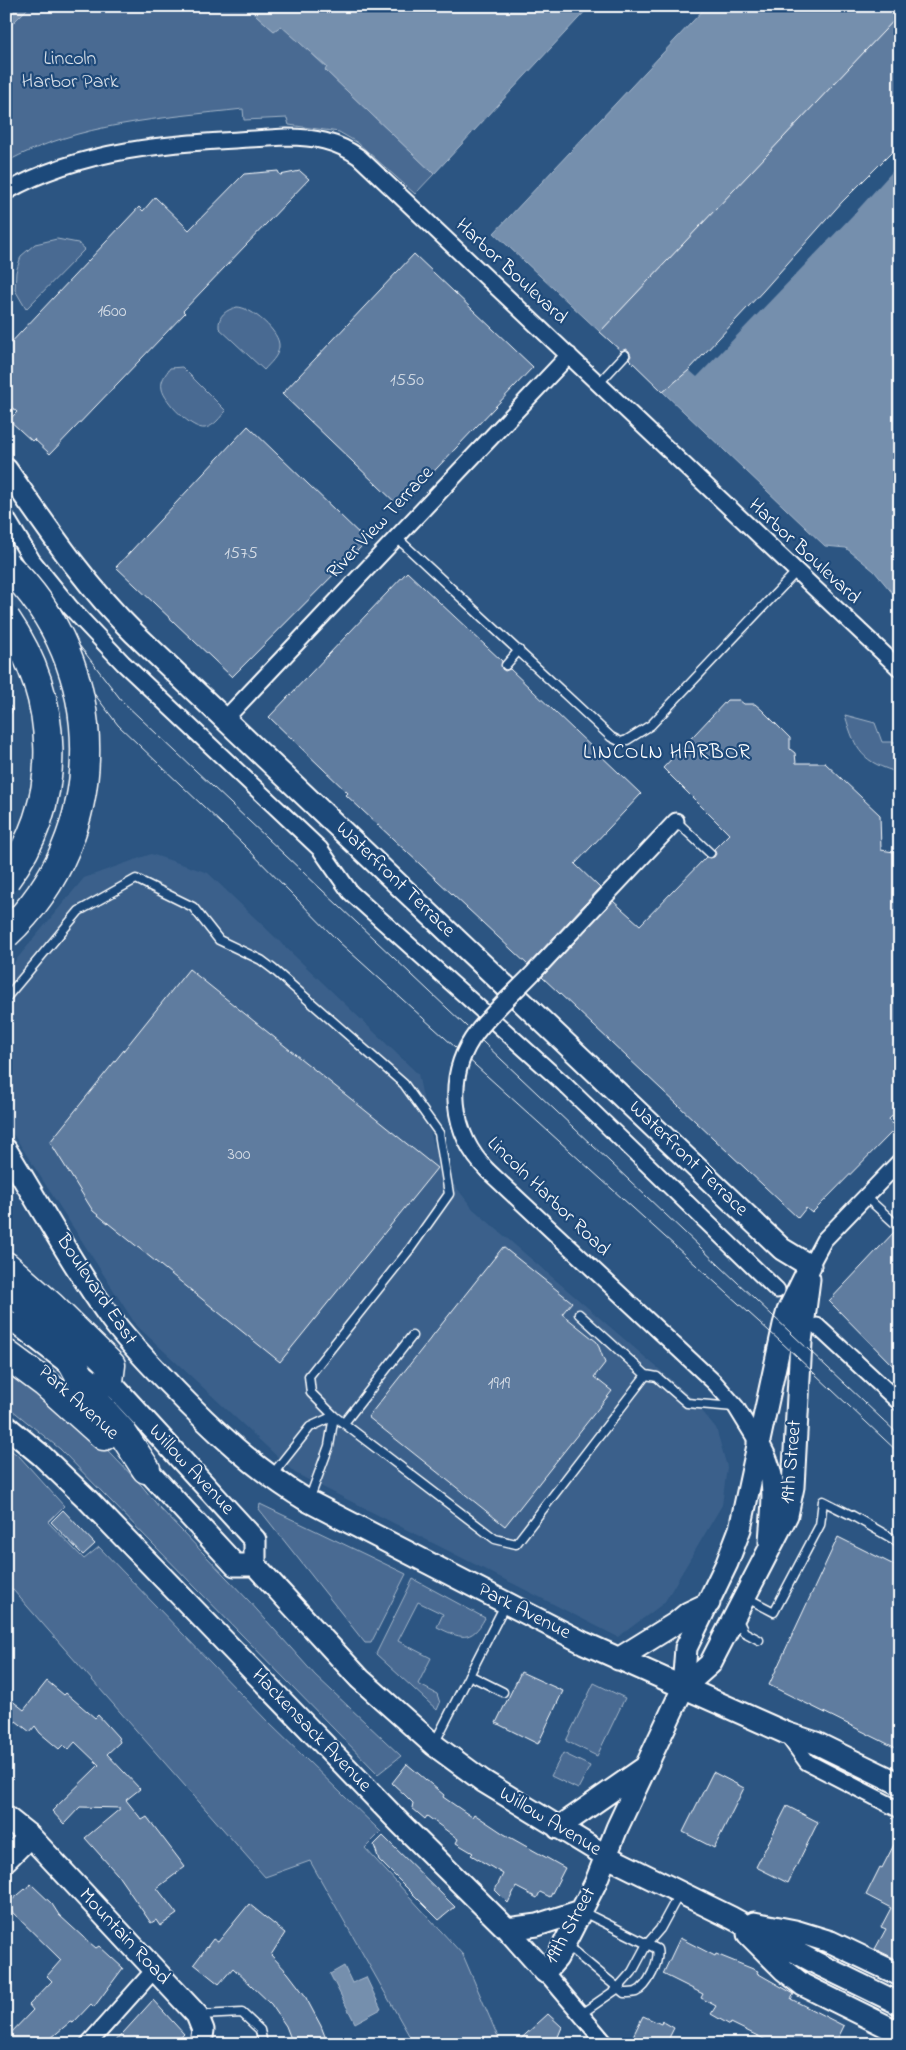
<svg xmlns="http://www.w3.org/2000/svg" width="906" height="2050" font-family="'Indie Flower',sans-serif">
  <rect width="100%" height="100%" fill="#2c5582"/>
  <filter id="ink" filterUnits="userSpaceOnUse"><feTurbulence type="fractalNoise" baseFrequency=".02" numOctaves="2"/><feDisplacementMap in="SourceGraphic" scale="10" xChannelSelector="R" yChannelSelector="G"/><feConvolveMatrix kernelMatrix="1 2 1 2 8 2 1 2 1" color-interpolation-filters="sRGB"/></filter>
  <g filter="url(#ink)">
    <path fill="#3b618b" d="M151,854L208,873L418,1074L432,1139L442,1169L473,1209L689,1395L716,1428L727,1467L722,1505L664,1603L618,1637L295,1473L136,1325L6,1123V972L84,878Z"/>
    <path fill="#486b92" stroke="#a4b5c8" d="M30,6H246L274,31L281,25L327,68L325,70L434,174L415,194L358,143L339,132L289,125L287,118L244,120L243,109C162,118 79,123 6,162V30Z
      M57,239L78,243L85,249L26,309L15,290L16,272L21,256L35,244Z
      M237,307C251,307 281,332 279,347C278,357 270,363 264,370L219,328C218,315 226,310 237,307Z
      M182,367L226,411C220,417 215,426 205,428C192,430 164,401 162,389C160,380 166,374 170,368Z
      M845,715L875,723L882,742H896L900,746V773C862,762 856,752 845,715Z
      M6,1363L85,1427L142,1486L159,1507L249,1601L315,1675L401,1756L378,1774L60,1449L6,1405Z
      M6,1447L19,1456L64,1506L48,1522L84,1559L99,1547L268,1722L381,1832L365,1848L463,1955L501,2044H414L310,1861L265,1877L6,1582Z
      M260,1504L406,1574L371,1643H365L259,1509Z
      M413,1579L485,1618C471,1644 460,1638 437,1627L443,1614L418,1602L398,1641L431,1658L418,1684L437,1694L440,1703L437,1710L376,1654Z
      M594,1683L625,1698L597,1756L566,1741Z
      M563,1753L590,1766L578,1789L551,1776Z"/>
    <path fill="#748fad" stroke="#acbcce" d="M6,6H30L6,30Z
      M246,6H590L434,174L325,70L327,67L281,26L274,31Z
      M707,6H900V14L600,332L494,233Z
      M900,140V602L874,571L846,548L825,546L663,392Z
      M344,1966L352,1983L366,1977L381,2009L355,2023L330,1974Z"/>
    <path fill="#2c5582" d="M900,144V163L852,216L697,377L689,370L842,202Z"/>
    <path fill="#5e7c9f" stroke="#fff" d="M900,14V144L842,202L763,291L689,370L663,392L629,359L631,356L629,351L626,349L621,351L600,332Z
      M278,171L280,175L300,171L309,179L183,311L185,313L50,454L34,439L32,441L9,420L17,412L6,402V348L139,207L143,211L155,197L189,230L244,174Z
      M414,254L533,367L400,507L282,394Z
      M248,426L367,541L232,677L116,567Z
      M407,572L502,661V669L505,671L510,669L641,794L575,864L600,888L528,965L346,795L348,793L269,717Z
      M727,700H739L744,704H755L762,710L790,738V749L795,753L796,763H825L880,815L881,850L900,853V1109L889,1119L895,1129L812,1213L806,1208L798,1218L542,977L613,901L640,925L706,857H714L716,854L714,849L729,834L663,768Z
      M189,969L437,1168L280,1362L93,1211L50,1142Z
      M895,1231L900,1232V1373L829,1301Z
      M503,1247L572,1302L562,1314L597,1342L605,1363L594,1377L612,1391L505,1526L368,1417Z
      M63,1510L95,1544L83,1555L51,1522Z
      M838,1537L900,1568V1750L769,1685Z
      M521,1672L563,1691L538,1744L496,1723Z
      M47,1681L64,1695L66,1693L95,1718L98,1715L118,1737L120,1742L107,1754L140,1789L126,1800L142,1820L147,1817L185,1867L157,1888L177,1914L160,1926L156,1920L151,1923L117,1874L85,1838L121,1808L80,1807L64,1824L52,1811L99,1765L75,1742L68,1750L63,1745L59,1749L40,1733L35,1726L30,1732L16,1721L6,1733V1696L24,1710Z
      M407,1764L444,1795L443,1797L472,1817L474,1814L504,1834L565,1868L550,1897L540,1892L537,1898L516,1887L508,1903L495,1890L503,1874L471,1855L473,1853L456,1843L458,1839L427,1816L425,1819L412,1808L413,1803L405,1795L392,1783Z
      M713,1772L744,1788L714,1848L683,1832Z
      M787,1806L818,1822L788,1883L756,1867Z
      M900,1833V1961L875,1949L886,1929L881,1927L891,1908L866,1895L880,1867L882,1868Z
      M383,1836L455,1907L439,1920L379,1860L374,1845Z
      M31,1884L52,1904L59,1915L83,1937L96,1948L99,1946L123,1968L94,2007L91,2004L73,2023L70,2022L44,2044H6V2038L33,2010L29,2005L52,1981L47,1976L61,1960L8,1908L12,1900Z
      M249,1904L285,1933L271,1955L288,1973L304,1994L321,2026L328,2044H293L286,2026L271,2004L233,1968L219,1984L194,1964L213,1939L218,1942Z
      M680,1938L715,1956L716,1954L758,1971L757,1973L794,1994L791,1999L844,2026L835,2044H774L731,2023L730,2025L711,2014L716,2006L701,1998L703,1994L663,1974Z
      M153,2000L184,2034L174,2044H113Z
      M548,2014L562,2027L555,2044H515Z
      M643,2016L661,2024L662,2021L674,2028L666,2044H629Z"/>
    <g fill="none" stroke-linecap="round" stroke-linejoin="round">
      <g stroke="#fff" stroke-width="11">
        <path id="lane" d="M599,383L625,355
          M396,537L611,737L621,742L627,740L651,725L796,572
          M506,665L519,650
          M6,711L7,710
          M676,821L710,853
          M6,998L79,911L136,879L193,907L219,940L261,960L273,969L404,1084L439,1133L449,1194L410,1249L309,1376L311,1393L334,1416L495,1539L516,1544L646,1375L579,1314
          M866,1197L899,1227
          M646,1375L657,1377L687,1403L734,1407
          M344,1423L412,1336
          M272,1475L310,1427L334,1416
          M309,1500L329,1446L334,1416
          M747,1598L774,1612L820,1525L823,1501L853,1516L900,1543
          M737,1618L744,1632L759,1640
          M469,1675L503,1692
          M434,1744L505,1605
          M566,1945L624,1993C628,1993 633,1993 636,1992C648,1987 660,1961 657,1949L583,1912
          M581,2014L617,1989L632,1972L647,1944L660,1929L679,1894
          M200,2015L242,2013L260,2030L263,2044"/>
      </g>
      <g stroke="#fff" stroke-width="19">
        <path id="street" d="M6,192C91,143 192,143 287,137C313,137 337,141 359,157L900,669
          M6,517L32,560L70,607L123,663L320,849L350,892L564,1084L777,1290
          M224,720L569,355
          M535,971L676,821
          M488,1171L715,1383L736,1407L758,1443
          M810,1266L824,1240L900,1161
          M817,1326L900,1403
          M786,1733L807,1762L900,1810
          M545,1972L606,2044
          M88,2044L155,1969"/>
      </g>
      <g stroke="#fff" stroke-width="25">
        <path id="secondary" d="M6,469C46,526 84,584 134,633L782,1249L810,1266
          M6,1150C41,1207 73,1266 112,1320C129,1343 150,1364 170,1385C212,1429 256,1470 308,1501L584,1643L786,1733L816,1743L900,1784
          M6,1322L18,1324L94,1383L109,1381L255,1540V1565L360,1679L434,1745L483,1781L606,1856L732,1918L818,1964L900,2004
          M6,1426L41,1455L87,1499L401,1824L507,1929L545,1972L557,1958L595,1884L617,1828L683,1688L686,1648L727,1563L740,1529L784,1325L788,1311L810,1266
          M758,1443C761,1450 766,1457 768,1465C777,1488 771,1518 770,1543
          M135,1457L235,1565H255
          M618,1659L676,1623L688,1613L709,1603
          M683,1688L710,1664L787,1515L793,1487L801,1342L809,1279
          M6,1817L30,1836L197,2015L203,2030L201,2044
          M558,1828L644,1768
          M6,1860L30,1836
          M754,1923L795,1931L831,1942L900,1975
          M507,1929L537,1925L581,1911
          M748,1934L784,1970L803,1985L900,2033"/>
      </g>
      <g stroke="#fff" stroke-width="31">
        <path id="highway" d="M6,1266L51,1306L111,1365L109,1381
          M6,1287L42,1317L57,1334L93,1400L121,1431L146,1469
          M6,1354L45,1383L104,1436"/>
      </g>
      <use href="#lane" stroke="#1f4a7a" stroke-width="8"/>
      <use href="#street" stroke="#1f4a7a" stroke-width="15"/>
      <use href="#secondary" stroke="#1f4a7a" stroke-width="21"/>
      <use href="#highway" stroke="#1f4a7a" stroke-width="28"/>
      <path stroke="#fff" stroke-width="1" d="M6,550L122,701L900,1436
        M6,573L48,633L118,725L244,845L339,942L780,1341L900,1454"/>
      <g stroke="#fff" stroke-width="19" stroke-linecap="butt">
        <path id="street-bridge" d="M488,1171C451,1134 444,1075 477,1032C494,1010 516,991 535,971"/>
      </g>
      <g stroke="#fff" stroke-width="31" stroke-linecap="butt">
        <path id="highway-bridge" d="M6,565C111,664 112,835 6,934
          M6,619C60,698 65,800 6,879"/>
      </g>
      <use href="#street-bridge" stroke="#1f4a7a" stroke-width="15"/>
      <use href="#highway-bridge" stroke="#1f4a7a" stroke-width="28"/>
    </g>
  </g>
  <g text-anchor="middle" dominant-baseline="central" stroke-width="4.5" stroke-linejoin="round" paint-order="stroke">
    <g font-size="18" fill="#d7dee7">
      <text x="112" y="312">1600</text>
      <text x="407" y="381">1550</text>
      <text x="241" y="554">1575</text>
      <text x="239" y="1155">300</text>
      <text x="499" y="1384">1919</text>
    </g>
    <g font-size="20" fill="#dae1e9" stroke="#1f4a7a">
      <text x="70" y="59">Lincoln<tspan x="70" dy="23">Harbor Park</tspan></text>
    </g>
    <g font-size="20" fill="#fff" stroke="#1f4a7a">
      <text transform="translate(511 272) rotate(43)">Harbor Boulevard</text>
      <text transform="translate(381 523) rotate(-47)">River View Terrace</text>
      <text transform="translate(804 552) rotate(43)">Harbor Boulevard</text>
      <text transform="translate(395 880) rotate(44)">Waterfront Terrace</text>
      <text transform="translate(688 1159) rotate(44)">Waterfront Terrace</text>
      <text transform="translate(548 1197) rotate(44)">Lincoln Harbor Road</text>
      <text transform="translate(96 1290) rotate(56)">Boulevard East</text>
      <text transform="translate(78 1403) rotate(42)">Park Avenue</text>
      <text transform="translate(792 1462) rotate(-85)">19th Street</text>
      <text transform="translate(191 1470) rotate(47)">Willow Avenue</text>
      <text transform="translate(524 1612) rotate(27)">Park Avenue</text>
      <text transform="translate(311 1731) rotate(46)">Hackensack Avenue</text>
      <text transform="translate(550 1822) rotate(31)">Willow Avenue</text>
      <text transform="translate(571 1926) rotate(-61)">19th Street</text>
      <text transform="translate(124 1937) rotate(47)">Mountain Road</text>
    </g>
    <g font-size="21" letter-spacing="1" fill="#fff" stroke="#1f4a7a">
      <text x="667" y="753">LINCOLN HARBOR</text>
    </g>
  </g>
  <rect width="906" height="2050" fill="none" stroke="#1f4a7a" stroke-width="25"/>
  <rect x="12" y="12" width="881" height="2025" fill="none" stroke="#fff" stroke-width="2" filter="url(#ink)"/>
</svg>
